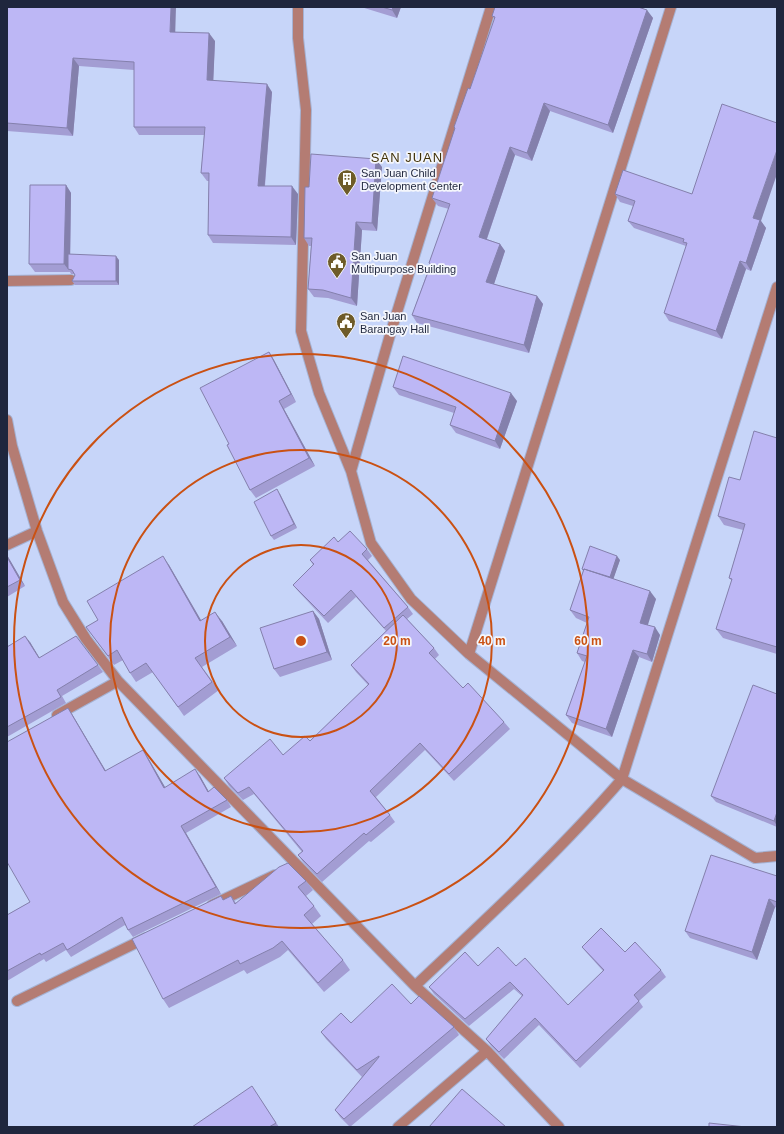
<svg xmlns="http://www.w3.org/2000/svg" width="784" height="1134" font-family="Arial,sans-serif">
  <rect width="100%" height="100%" fill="#c7d5f9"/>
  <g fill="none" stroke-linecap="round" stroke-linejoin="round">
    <g stroke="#a5b2d3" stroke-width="12">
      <path id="minor" d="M298,7V38L306,110L301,331L319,393L351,471L371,543L411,599L469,654L622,779L755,858L777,856
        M7,281L71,280
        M7,420L12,446L37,531L63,602L86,639L118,681L415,986L487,1051L559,1127
        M351,471L390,335L491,7
        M7,545L37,531
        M469,654L671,7
        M57,715L118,681
        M212,905L275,875
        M415,986C486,919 558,853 622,779L777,287
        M17,1001L146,938
        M398,1127L487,1051"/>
    </g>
    <use href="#minor" stroke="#b47c73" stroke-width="10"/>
  </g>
  <path fill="#a39dd3" d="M7,7L176,32L215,41L213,81L272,92L265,186L298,194L296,245L213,243L208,235L209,181H207L201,173L204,135H139L134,127V70L79,66L73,136L7,131Z
    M361,7H401L397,18Z
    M643,8L653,18L613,133L550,111L532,161L515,155L487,239L500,244L505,251L494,284L537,296L543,304L529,353L417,323L412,315L430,265L429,263L449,209L438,206L432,198L455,129L454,127L470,89L495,20L492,16Z
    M382,167L377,231L362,230L357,306L328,298L314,297L308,289L311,246H309L304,238L309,187Z
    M66,185L71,193L70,254L119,260V285H75L72,281L75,275L74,274H71L70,272H35L29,264Z
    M615,194L761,221L766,228L751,271L746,269L722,339L669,321L664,313L686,246L634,228L628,221L633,206L620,202Z
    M269,352L274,360L296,402L284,409L315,466L256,498L250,490L229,444Z
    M393,387L517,401L500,449L456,433L450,425L454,413L399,395Z
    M777,438V654L723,638L716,629L732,581L729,578L743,530L724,525L718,516L740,480Z
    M280,494L297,528L274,540L271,536Z
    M338,542L367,549L372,556L368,560L408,607L413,614L407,619L434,648L439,655L435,659L463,688L504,722L510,729L454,781L425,750L376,797L390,815L395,822L371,842L369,841L322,882L303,862L298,855L302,852L254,794L243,800L229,786L224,778L283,755L310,741L368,685L356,672L351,665L386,631L356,597L328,623L298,591L293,585L313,565L310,560Z
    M7,555L25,586L7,597Z
    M620,560L613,579L656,599L647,625L660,635L652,662L639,657L612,737L572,723L566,715L585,662L582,661L577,653L587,623L576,618L570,610L583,571L582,569Z
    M169,565L201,620L222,621L237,646L202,667L219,690L184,716L153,672L136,682L130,673L123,660L114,665L86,627L98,620Z
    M313,611L319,619L332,660L280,677L274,669Z
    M30,642L39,658L98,665L103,672L62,696L66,703L7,737V646Z
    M777,694V827L716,802L711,796Z
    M72,714L106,771L143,750L147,756L165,787L200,776L209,792L227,800L231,807L186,833L221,894L133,937L128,930L125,925L71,957L66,950L46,962L44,959L7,981V915L30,902Z
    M777,876V908L775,907L757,960L690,938L685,931Z
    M306,881L313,890L306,896L314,906L321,916L312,924L343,960L350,970L324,992L288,950L280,957L247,974L244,970L169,1008L163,999L221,896L224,900L231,896L236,903Z
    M582,947L625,952L661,970L666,977L639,1001L643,1007L580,1068L539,1025L504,1059L491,1046L486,1039L522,996L514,989L469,1026L434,994L429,987L478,966H516L568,1005L603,971L587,953Z
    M411,1004L454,1027L459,1035L350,1127L340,1117L335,1110L362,1077L326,1039L321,1032Z
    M257,1094L279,1127H192Z"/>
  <path fill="#8480ac" d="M171,7H176L175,40L170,32Z
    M393,7H401L397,18L392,10Z
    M647,10L653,18L613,133L608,125Z
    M209,33L215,41L213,88L207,80Z
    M73,58L79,66L73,136L67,128Z
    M267,84L272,92L264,194L258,186Z
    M544,103L550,111L532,161L527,153Z
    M510,147L515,155L485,244L479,237Z
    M777,150V174L761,221L766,228L751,271L746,263L753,218Z
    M376,159L382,167L377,231L372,223Z
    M66,185L71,193L70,270L68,269L64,264Z
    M292,186L298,194L296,245L291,237Z
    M356,222L362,230L357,306L351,298Z
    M500,244L505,251L492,290L486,282Z
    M116,256L119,260V285L116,281Z
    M740,261L746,269L722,339L716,331Z
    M537,296L543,304L529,353L524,345Z
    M269,352L274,360L296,402L291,394Z
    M511,393L517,401L500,449L495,441Z
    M279,401L284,409L315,466L309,458Z
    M277,489L280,494L297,528L294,524Z
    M7,555L25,586L20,580L7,557Z
    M163,556L169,565L206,629L200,621Z
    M617,556L620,560L612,583L609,579Z
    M650,591L656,599L646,631L640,623Z
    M313,611L319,619L332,660L327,652Z
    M215,612L222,621L237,646L230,637Z
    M655,627L660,635L652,662L647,654Z
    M25,636L30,642L44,665L39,658Z
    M633,650L639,657L612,737L606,729Z
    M68,708L72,714L110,778L105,771Z
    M143,750L147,756L169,794L164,788Z
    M195,769L200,776L213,799L208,792Z
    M777,812V826L774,821Z
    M181,826L186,833L221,894L216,887Z
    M769,899L775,907L757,960L752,952Z"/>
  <path fill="#bdb7f5" stroke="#8480ac" d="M7,7H171L170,32L209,33L207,80L267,84L258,186H292L291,237L208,235L209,173H201L205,127H134V62L73,58L67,128L7,123Z
    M382,7H393L392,10Z
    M495,7H638L647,10L608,125L544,103L527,153L510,147L479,237L500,244L486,282L537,296L524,345L412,315L431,264L429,263L450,204L432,198L455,128L454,127L468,88L470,89L495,17L492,16Z
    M722,104L777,123V150L753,218L760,220L746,263L740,261L716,331L664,313L687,243L683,242L684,239L628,221L635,201L615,194L623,170L692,194Z
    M311,154L376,159L372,223L356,222L351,298L323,290L308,289L312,238H304L305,187H309Z
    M30,185H66L64,264H29Z
    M68,254L116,256V281H72L75,275L72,270L68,269Z
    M269,352L291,394L279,401L309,458L250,490L227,445L229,444L200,388Z
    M403,356L511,393L495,441L450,425L456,407L393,387Z
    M754,431L777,438V647L716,629L732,579L729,578L745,524L718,516L729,477L740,480Z
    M277,489L294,524L271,536L254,502Z
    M350,531L367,549L362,554L408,607L384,628L351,590L324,616L293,585L314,564L310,560L334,537L338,542Z
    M590,546L617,556L610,577L584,569V570L582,569Z
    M163,556L200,621L215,612L230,637L195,658L212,682L178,707L146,663L130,673L117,650L108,656L86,627L98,620L87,601Z
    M7,557L20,580L7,587Z
    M584,569L650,591L640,623L655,627L647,654L633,650L606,729L566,715L587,656L577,653L589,617L570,610Z
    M313,611L327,652L274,669L260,628Z
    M403,615L434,648L429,653L463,688L468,683L504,722L449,774L420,743L370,791L390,815L366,835L364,833L317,874L298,855L303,851L249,787L238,793L224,778L270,739L283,755L305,736L310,741L369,684L351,665Z
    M25,636L39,658L76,636L98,665L57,690L61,697L7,727V647Z
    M753,685L777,694V812L774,821L711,796Z
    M68,708L105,771L143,750L164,788L195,769L208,792L214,787L227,800L181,826L216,887L128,930L122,917L67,950L63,943L41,955L40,953L7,971V915L30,902L7,862V742Z
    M711,855L777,876V902L769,899L752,952L685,931Z
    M288,863L306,881L298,887L314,906L304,915L343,960L318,983L282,941L273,948L240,964L238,960L163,999L132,939L221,896L223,900L231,896L235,904L279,867Z
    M601,928L625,952L635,942L661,970L634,995L639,1001L576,1061L535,1018L499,1052L486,1039L523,995L510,982L465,1019L429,987L465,952L478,966L498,947L516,966L525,958L568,1005L604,970L582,947Z
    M392,984L411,1004L419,996L454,1027L344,1119L335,1110L379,1057V1056L357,1070L321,1032L341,1013L351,1023Z
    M252,1086L276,1123L269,1127H192Z
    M462,1089L506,1127H429Z
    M709,1123L746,1127H709Z"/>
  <g fill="none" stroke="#ca5113" stroke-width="2">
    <circle cx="301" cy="641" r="96"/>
    <circle cx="301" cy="641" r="191"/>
    <circle cx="301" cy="641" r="287"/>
  </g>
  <defs>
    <g id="building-pin" transform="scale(1)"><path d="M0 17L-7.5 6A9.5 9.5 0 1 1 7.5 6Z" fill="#6e5b29" stroke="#f4f6fc"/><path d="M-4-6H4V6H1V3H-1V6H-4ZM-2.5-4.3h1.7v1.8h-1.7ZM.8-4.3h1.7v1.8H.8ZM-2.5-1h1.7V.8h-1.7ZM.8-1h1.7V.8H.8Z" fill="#fff"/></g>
    <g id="civic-pin" transform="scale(1)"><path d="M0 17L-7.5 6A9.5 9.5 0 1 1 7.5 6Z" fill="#6e5b29" stroke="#f4f6fc"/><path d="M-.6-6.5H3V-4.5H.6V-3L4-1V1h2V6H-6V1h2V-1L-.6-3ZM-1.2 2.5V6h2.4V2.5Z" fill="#fff"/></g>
  </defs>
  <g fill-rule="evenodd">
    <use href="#building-pin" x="347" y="179"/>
    <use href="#civic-pin" x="337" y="262"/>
    <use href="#civic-pin" x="346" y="322"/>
  </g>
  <g text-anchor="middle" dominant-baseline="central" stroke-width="3.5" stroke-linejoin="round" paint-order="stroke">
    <g font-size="11" fill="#1f263d" stroke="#f4f6fc" text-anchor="start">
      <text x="361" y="173">San Juan Child<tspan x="361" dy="13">Development Center</tspan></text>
      <text x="351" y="256">San Juan<tspan x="351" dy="13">Multipurpose Building</tspan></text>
      <text x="360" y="316">San Juan<tspan x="360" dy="13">Barangay Hall</tspan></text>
    </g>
    <g font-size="13" letter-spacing="1" fill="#423309" stroke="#f4f6fc">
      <text x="407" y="157">SAN JUAN</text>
    </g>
  </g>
  <circle cx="301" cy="641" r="6" fill="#ca5113" stroke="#f4f6fc" stroke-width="2"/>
  <g font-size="12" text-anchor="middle" font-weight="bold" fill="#ca5113" stroke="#f4f6fc" stroke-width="3.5" stroke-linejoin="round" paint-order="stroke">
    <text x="397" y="645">20 m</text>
    <text x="492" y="645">40 m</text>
    <text x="588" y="645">60 m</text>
  </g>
  <rect width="784" height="1134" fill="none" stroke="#1f263d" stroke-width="16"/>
</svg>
